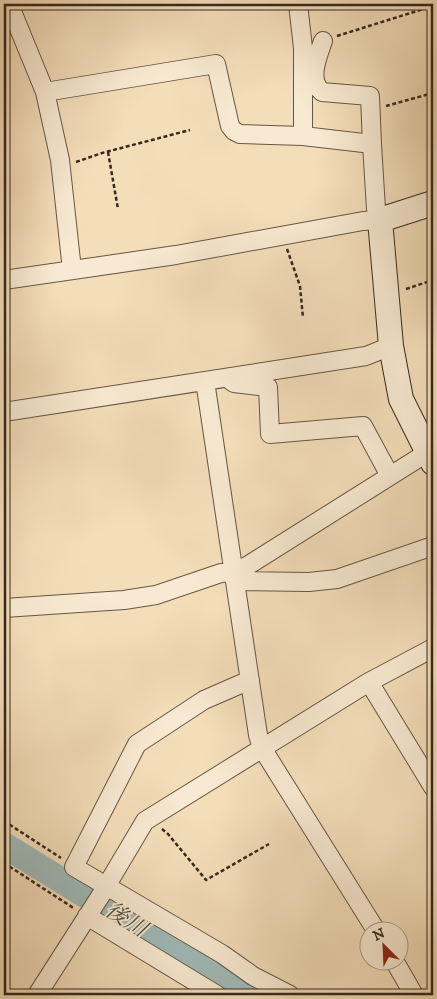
<svg xmlns="http://www.w3.org/2000/svg" width="437" height="999" font-family="'IM FELL DW Pica','Noto Serif JP',serif">
  <rect width="100%" height="100%" fill="#f4deba"/>
  <filter id="stains"><feTurbulence type="fractalNoise" baseFrequency=".004" numOctaves="4"/><feColorMatrix values="0 0 0 0 .2 0 0 0 0 .09 0 0 0 0 .02 0 0 0 .5 -.17"/></filter>
  <radialGradient id="worn" r=".72"><stop offset=".6" stop-color="#630" stop-opacity="0"/><stop offset="1" stop-color="#630" stop-opacity=".3"/></radialGradient>
  <g fill="none" stroke-linecap="round" stroke-linejoin="round">
    <path stroke="#9fbab9" stroke-width="26" d="M4,845L247,995"/>
    <g stroke="#665644" stroke-width="20">
      <path id="street" d="M9,4L45,92L60,160L72,270
        M298,4L303,48V136
        M323,41C318,56 307,80 322,92L370,96L372,144
        M4,280L176,255L363,221L380,220L376,209L372,144L303,136L240,134L234,131L230,126L216,64L45,92
        M205,381L258,735L262,748L377,932
        M231,381L234,383L268,387L270,434L363,426L390,476
        M4,412L366,356L391,346
        M236,581L309,582L337,579L430,547
        M4,608L124,600L156,595L221,573L234,572L247,566L433,449
        M250,680L204,700L137,744L74,867L222,954L253,976L290,995
        M369,682L433,787
        M87,916L217,995
        M395,962L414,995
        M37,995L101,895L145,821L369,682L433,648"/>
    </g>
    <g stroke="#36291c" stroke-width="26">
      <path id="secondary" d="M433,203L380,220L391,346L401,399L433,463"/>
    </g>
    <path stroke="#36291c" stroke-width="2.5" stroke-dasharray="4 2.5" stroke-linecap="butt" d="M337,36L433,6
      M386,106L433,93
      M108,152L118,209
      M76,162L102,153L190,130
      M287,249L300,286L303,318
      M406,289L433,280
      M4,821L61,858
      M162,829L168,834L206,880L269,844
      M4,863L75,909"/>
    <use href="#street" stroke="#f8ead2" stroke-width="18"/>
    <use href="#secondary" stroke="#f8ead2" stroke-width="24"/>
  </g>
  <g text-anchor="middle" dominant-baseline="central" stroke-width="4" stroke-linejoin="round" paint-order="stroke">
    <g font-size="22" font-style="italic" fill="#504d43" stroke="#f8ead2">
      <text transform="translate(126 920) rotate(32)">後川</text>
    </g>
  </g>
  <rect width="437" height="999" fill="none" stroke="#f4deba" stroke-width="20"/>
  <rect x="5" y="5" width="427" height="989" fill="none" stroke="#36291c" stroke-width="2.5"/>
  <rect x="10" y="10" width="417" height="979" fill="none" stroke="#36291c"/>
  <g transform="translate(384 946) rotate(336)"><circle r="24" fill="#f8ead2" stroke="#aa9d89"/>
  <path d="M0-4L9 19L0 12L-9 19Z" fill="#8f2418"/>
  <text y="-8" font-size="14" font-weight="bold" text-anchor="middle" fill="#36291c">N</text>
  </g>
  <rect width="100%" height="100%" filter="url(#stains)"/>
  <rect width="100%" height="100%" fill="url(#worn)"/>
</svg>
